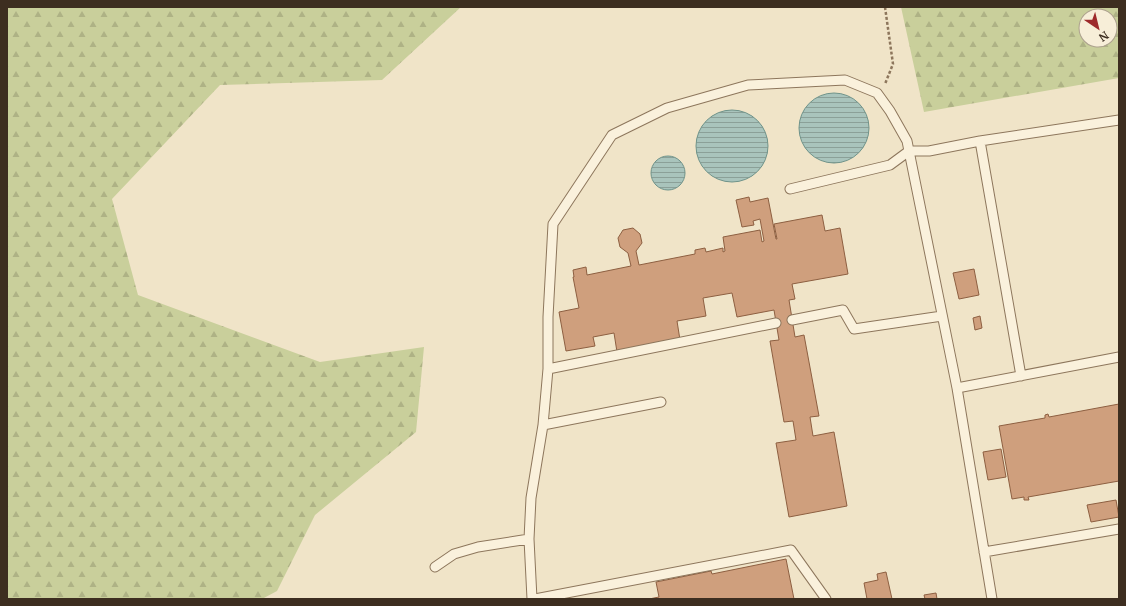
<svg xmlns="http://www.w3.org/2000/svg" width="1126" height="606" font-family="Merriweather,serif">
  <defs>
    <pattern id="forest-firs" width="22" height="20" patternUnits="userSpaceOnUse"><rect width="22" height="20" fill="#c9cf9b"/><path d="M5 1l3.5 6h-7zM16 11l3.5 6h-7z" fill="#aeb285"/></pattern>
    <pattern id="water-rules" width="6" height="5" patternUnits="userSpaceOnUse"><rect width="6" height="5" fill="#a9c4bc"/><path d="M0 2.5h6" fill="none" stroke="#8ba098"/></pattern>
  </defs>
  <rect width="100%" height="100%" fill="#f0e4c8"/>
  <path fill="url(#forest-firs)" fill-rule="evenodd" d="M7,7H461L382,80L220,85L112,199L138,295L320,362L424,347L416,432L315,515L277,591L262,599H7Z
    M901,7H1119V78L924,112ZM1086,16H1110V40H1086Z"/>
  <path fill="url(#water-rules)" stroke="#6f938a" d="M799 128a35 35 0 1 1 70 0a35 35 0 1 1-70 0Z
    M696 146a36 36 0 1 1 72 0a36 36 0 1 1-72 0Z
    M651 173a17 17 0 1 1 34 0a17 17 0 1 1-34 0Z"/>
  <path fill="#cf9f7d" stroke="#8d5f41" d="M749,197L750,202L768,198L776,239H777L774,224L822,215L825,231L840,228L848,274L792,284L795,299L789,300L795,337L804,335L819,416L810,417L813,436L834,432L847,506L789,517L776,443L796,440L793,421L784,422L770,341L779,340L774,310L737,317L732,293L703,298L706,316L677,321L680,340L617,352L614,333L593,337L595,346L566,351L559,312L579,308L573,277H574L573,270L586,267L587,275L631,266L628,253L620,247L618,238L623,230L633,228L640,234L642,243L636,251L639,265L695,254V250L705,248L706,252L723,248V252L725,251L723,237L760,230L762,242L764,241L760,219L753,221L754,225L742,227L736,200Z
    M974,269L979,295L959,299L953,273Z
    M980,316L982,328L975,330L973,318Z
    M1119,404V481L1028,497L1029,500H1024V497L1012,499L999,426L1045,418V415L1048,414L1049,417Z
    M1001,449L1006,477L988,480L983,452Z
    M1116,500L1119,517L1091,522L1087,505Z
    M786,559L794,599H649L659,597L656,582L711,571L712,574Z
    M886,572L892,599H867L864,583L878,580L877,574Z
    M936,593L937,599H925L924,595Z"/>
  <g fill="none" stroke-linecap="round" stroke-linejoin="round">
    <g stroke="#8d765c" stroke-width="11">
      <path id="lane" d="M980,141L1021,376
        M790,189L890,165L909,151L957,388L992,599
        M792,320L843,310L854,329L942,316
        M548,369L776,323
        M957,388L1119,357
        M543,425L548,369V317L553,224L612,135L667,108L748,85L845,80L877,93L890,111L907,141L909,151H929L980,141L1119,120
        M984,552L1119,529
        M435,567L454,554L478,547L529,539
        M532,599L529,539L531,498L543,425L661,402
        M535,599L791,550L826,599"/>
    </g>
    <path stroke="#8d765c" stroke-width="2.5" stroke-dasharray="3 2" stroke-linecap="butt" d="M885,7L893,64L885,84"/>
    <use href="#lane" stroke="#faf1dc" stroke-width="9"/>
  </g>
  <rect width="1126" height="606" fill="none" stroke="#3d2e20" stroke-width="16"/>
  <g transform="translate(1098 28) rotate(145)"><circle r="19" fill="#f7eed8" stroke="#ada18e"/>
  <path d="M0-3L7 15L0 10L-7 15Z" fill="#9e2a2b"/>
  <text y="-6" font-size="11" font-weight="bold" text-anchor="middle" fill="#3d2e20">N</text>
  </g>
</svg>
